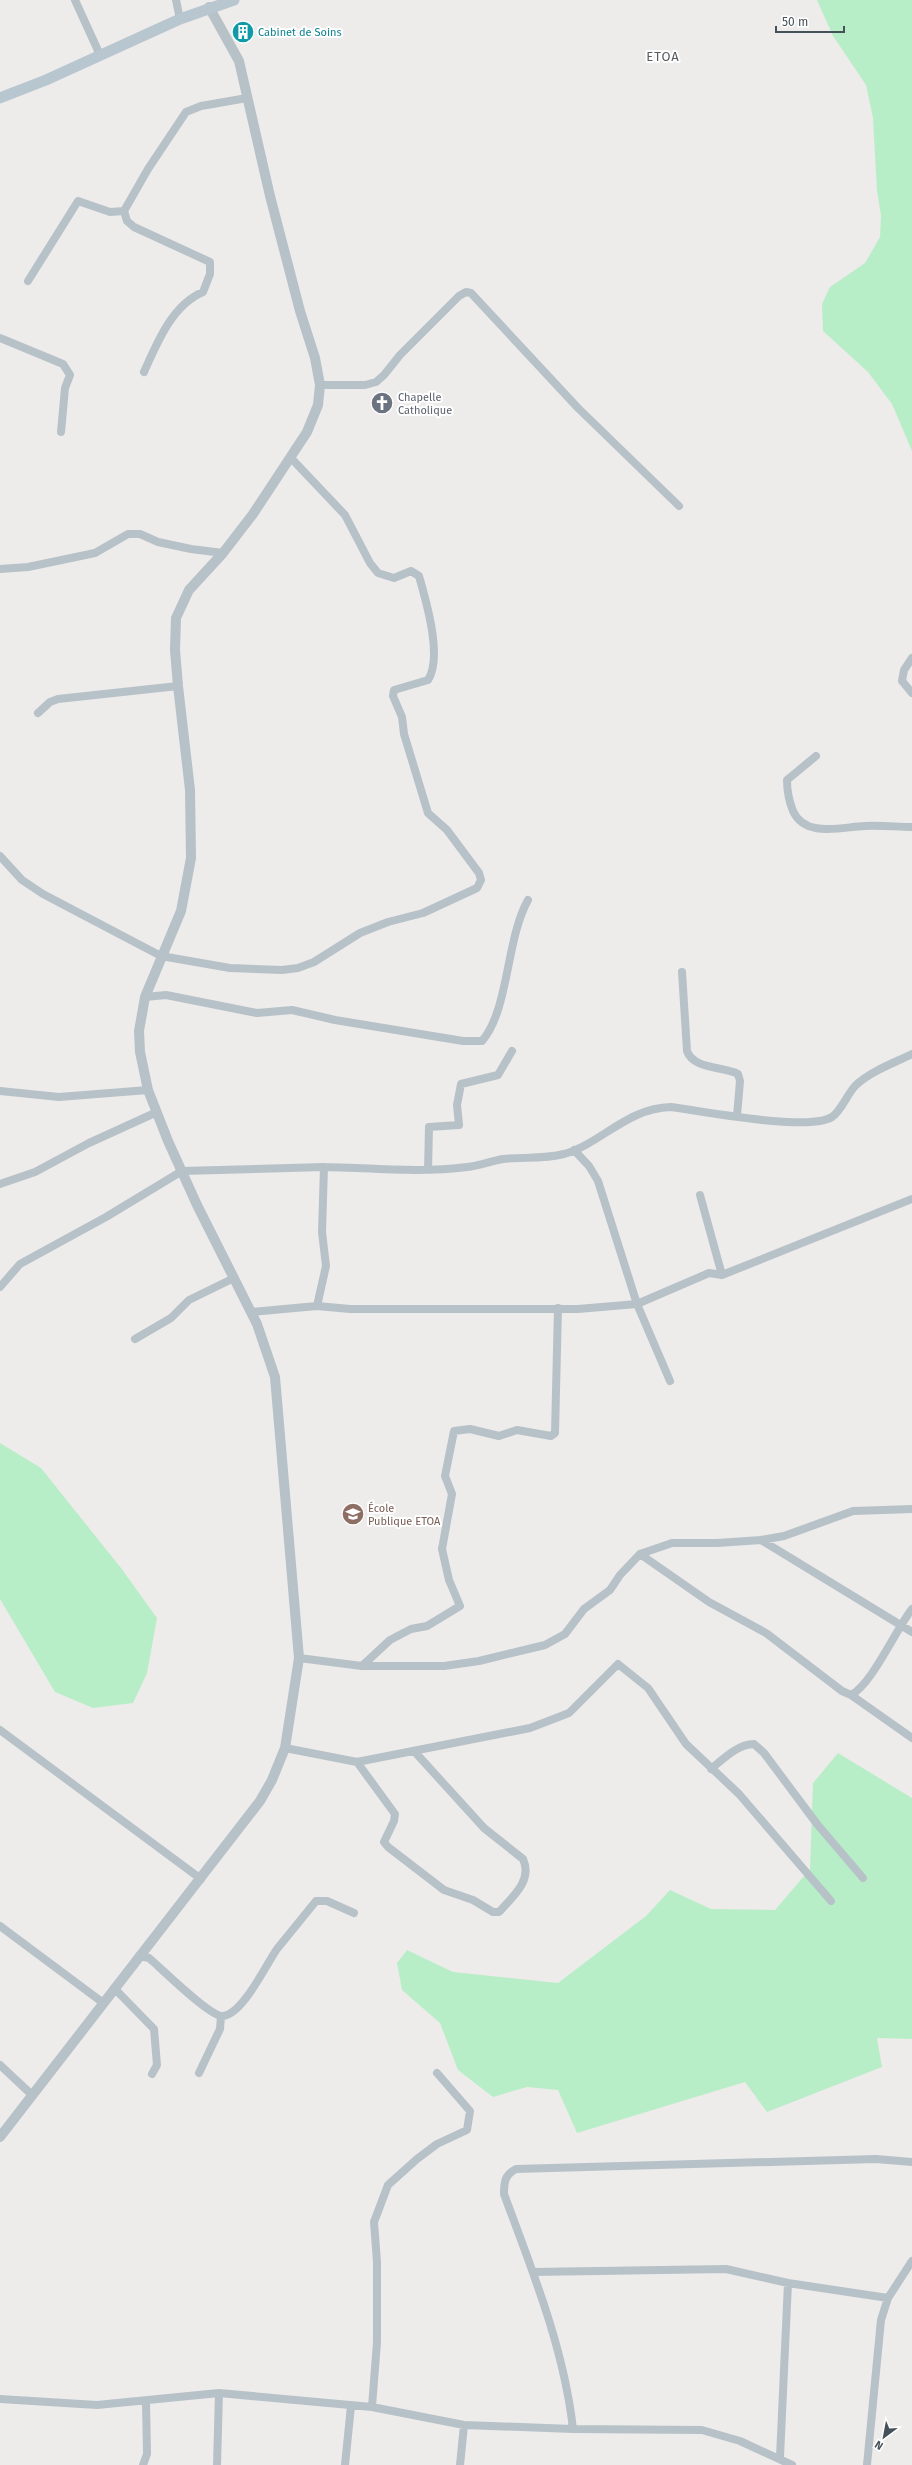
<svg xmlns="http://www.w3.org/2000/svg" width="912" height="2465" font-family="'Fira Sans',sans-serif">
  <rect width="100%" height="100%" fill="#eeebeb"/>
  <path fill="#b8eec7" d="M817,0H912V451L892,404L868,372L823,331L822,304L830,287L865,263L880,237L881,216L877,190L873,118L866,85L833,36Z
    M0,1443L41,1468L121,1568L157,1618L147,1673L133,1703L93,1708L55,1692L0,1599Z
    M838,1753L912,1798V2039L877,2038L882,2067L767,2112L745,2082L577,2133L558,2090L527,2087L493,2097L458,2070L440,2023L402,1990L397,1963L407,1950L453,1972L558,1983L646,1916L670,1890L711,1909L775,1910L810,1869L813,1783Z"/>
  <g fill="none" stroke-linecap="round" stroke-linejoin="round">
    <path stroke="#b6c2c8" stroke-width="8" d="M75,0L100,55
      M176,0L180,19
      M124,211L127,221L134,227L210,262V274L203,292C172,305 157,343 144,372
      M28,281L78,201L110,212L124,211L148,169L186,112L201,106L247,98
      M0,338L63,364L70,375L65,388L61,432
      M320,385H365L376,382L384,375L400,355L459,296L466,292L471,293L578,408L679,506
      M0,569L28,567L95,553L128,534H140L158,542L191,549L223,553
      M912,658L904,670L902,681L912,693
      M38,713L50,702L58,699L178,686
      M816,756L787,780C787,791 789,801 793,811C805,838 841,827 865,826C881,825 897,827 912,827
      M0,856L22,880L43,894L161,956L230,968L282,970L298,968L314,962L360,933L388,922L423,913L477,888L481,880L479,873L447,830L428,813L404,734L402,717L393,696L394,690L428,680C443,657 426,601 419,576L411,571L394,578L378,573L370,563L345,515L291,458
      M682,972L687,1051C694,1070 723,1066 738,1074L740,1081L737,1116
      M145,997L166,995L257,1013L292,1010L335,1020L463,1041H482C509,1010 506,939 528,900
      M0,1091L59,1097L148,1090
      M574,1150L589,1166L598,1181L637,1304L709,1273L722,1275L700,1195
      M428,1170L429,1127L459,1125L457,1105L461,1084L498,1075L512,1051
      M0,1184L35,1172L89,1143L157,1112
      M722,1275L912,1199
      M0,1287L20,1264L106,1217L182,1171L324,1167
      M317,1306L326,1266L322,1232L324,1167C371,1168 421,1173 467,1167C479,1166 491,1161 503,1159C523,1157 544,1159 564,1154C602,1143 627,1108 671,1107C702,1111 808,1132 832,1117C842,1110 847,1094 856,1085C871,1071 894,1063 912,1054
      M252,1312L317,1306L350,1309H578L637,1304L670,1381
      M135,1339L171,1318L189,1300L234,1278
      M761,1540L912,1632
      M640,1554L709,1602L766,1633L842,1691L851,1695C872,1684 895,1631 912,1609
      M299,1658L362,1666H444L479,1661L545,1645L565,1634L584,1609L610,1590L620,1575L640,1554L672,1543H717L761,1540L784,1536L853,1511L912,1509
      M362,1666L390,1640L411,1629L427,1626L460,1606L449,1580L442,1549L452,1494L445,1476L454,1431L470,1429L499,1436L517,1430L551,1436L555,1433L558,1308
      M851,1695L912,1738
      M0,1730L201,1879
      M285,1748L357,1762L530,1728L569,1713L618,1664L648,1688L686,1744L739,1794L831,1901
      M357,1762L395,1814L394,1821L384,1842L388,1847L444,1890L473,1900L493,1912H499C512,1897 533,1881 523,1859L484,1828L414,1751
      M711,1769C723,1759 738,1744 754,1744L764,1753L817,1824L863,1878
      M0,1926L102,2002
      M139,1956L149,1958C162,1969 209,2016 222,2016C242,2016 267,1963 277,1949C290,1933 303,1917 316,1901H327L354,1913
      M114,1988L154,2029L157,2065L152,2074
      M0,2065L31,2094
      M199,2073L220,2029L221,2016
      M533,2272L726,2269L788,2283L888,2298L912,2261
      M0,2399L97,2405L219,2393L372,2407L464,2425L573,2429L702,2430L740,2441L792,2465
      M372,2407L377,2342V2262L374,2222L388,2185L417,2159L437,2144L467,2130L470,2111L437,2073
      M573,2429C564,2348 532,2270 504,2194C504,2181 505,2175 516,2169L876,2159L912,2162
      M780,2457L788,2283
      M143,2465L147,2454L146,2402
      M217,2465L219,2393
      M345,2465L351,2406
      M460,2465L464,2425
      M867,2465L881,2320L888,2298"/>
    <path stroke="#b6c2c8" stroke-width="10" d="M0,2137L260,1801L272,1780L285,1748L299,1658L275,1377L257,1324L197,1205L168,1141L148,1090L140,1052L139,1031L145,997L181,911L191,858L190,790L178,686L175,650L176,618L189,590L223,553L253,514L307,432L318,405L320,385L315,358L300,311L270,196L239,61L209,7"/>
    <path stroke="#b8c6d0" stroke-width="11" d="M0,98L46,80L180,19L234,0"/>
  </g>
  <defs>
    <g id="building-disc" transform="scale(1.15)"><circle r="9.5" fill="#0f9aa8" stroke="#fff"/><path d="M-4-6H4V6H1V3H-1V6H-4ZM-2.5-4.3h1.7v1.8h-1.7ZM.8-4.3h1.7v1.8H.8ZM-2.5-1h1.7V.8h-1.7ZM.8-1h1.7V.8H.8Z" fill="#fff"/></g>
    <g id="church-disc" transform="scale(1.15)"><circle r="9.5" fill="#6b7280" stroke="#fff"/><path d="M-1.2-6h2.4v3.5h3.3v2.4h-3.3V6h-2.4V-.1h-3.3v-2.4h3.3Z" fill="#fff"/></g>
    <g id="school-disc" transform="scale(1.15)"><circle r="9.5" fill="#8d6e63" stroke="#fff"/><path d="M0-5L7-2L0 1L-7-2ZM-4 1L0 2.5L4 1V4Q0 6-4 4Z" fill="#fff"/></g>
  </defs>
  <g fill-rule="evenodd">
    <use href="#building-disc" x="243" y="32"/>
    <use href="#church-disc" x="382" y="403"/>
    <use href="#school-disc" x="353" y="1514"/>
  </g>
  <g text-anchor="middle" dominant-baseline="central" stroke-width="4" stroke-linejoin="round" paint-order="stroke">
    <g font-size="11" fill="#0d838f" stroke="#fff" text-anchor="start">
      <text x="258" y="32">Cabinet de Soins</text>
    </g>
    <g font-size="11" fill="#5b616d" stroke="#fff" text-anchor="start">
      <text x="398" y="397">Chapelle<tspan x="398" dy="13">Catholique</tspan></text>
    </g>
    <g font-size="11" fill="#785e54" stroke="#fff" text-anchor="start">
      <text x="368" y="1508">École<tspan x="368" dy="13">Publique ETOA</tspan></text>
    </g>
    <g font-size="13" letter-spacing="1" fill="#585d60" stroke="#fff">
      <text x="663" y="56">ETOA</text>
    </g>
  </g>
  <g transform="translate(884 2437) rotate(212)" stroke="#ffffff" stroke-width="3" paint-order="stroke">
  <path d="M0-3L7 15L0 10L-7 15Z" fill="#445158"/>
  <text y="-6" font-size="11" font-weight="bold" text-anchor="middle" fill="#445158">N</text>
  </g>
  <path d="M776 26v6h68v-6" fill="none" stroke="#445158" stroke-width="2"/>
  <text x="782" y="26" font-size="12" fill="#445158" stroke="#ffffff" stroke-width="3" paint-order="stroke">50 m</text>
</svg>
